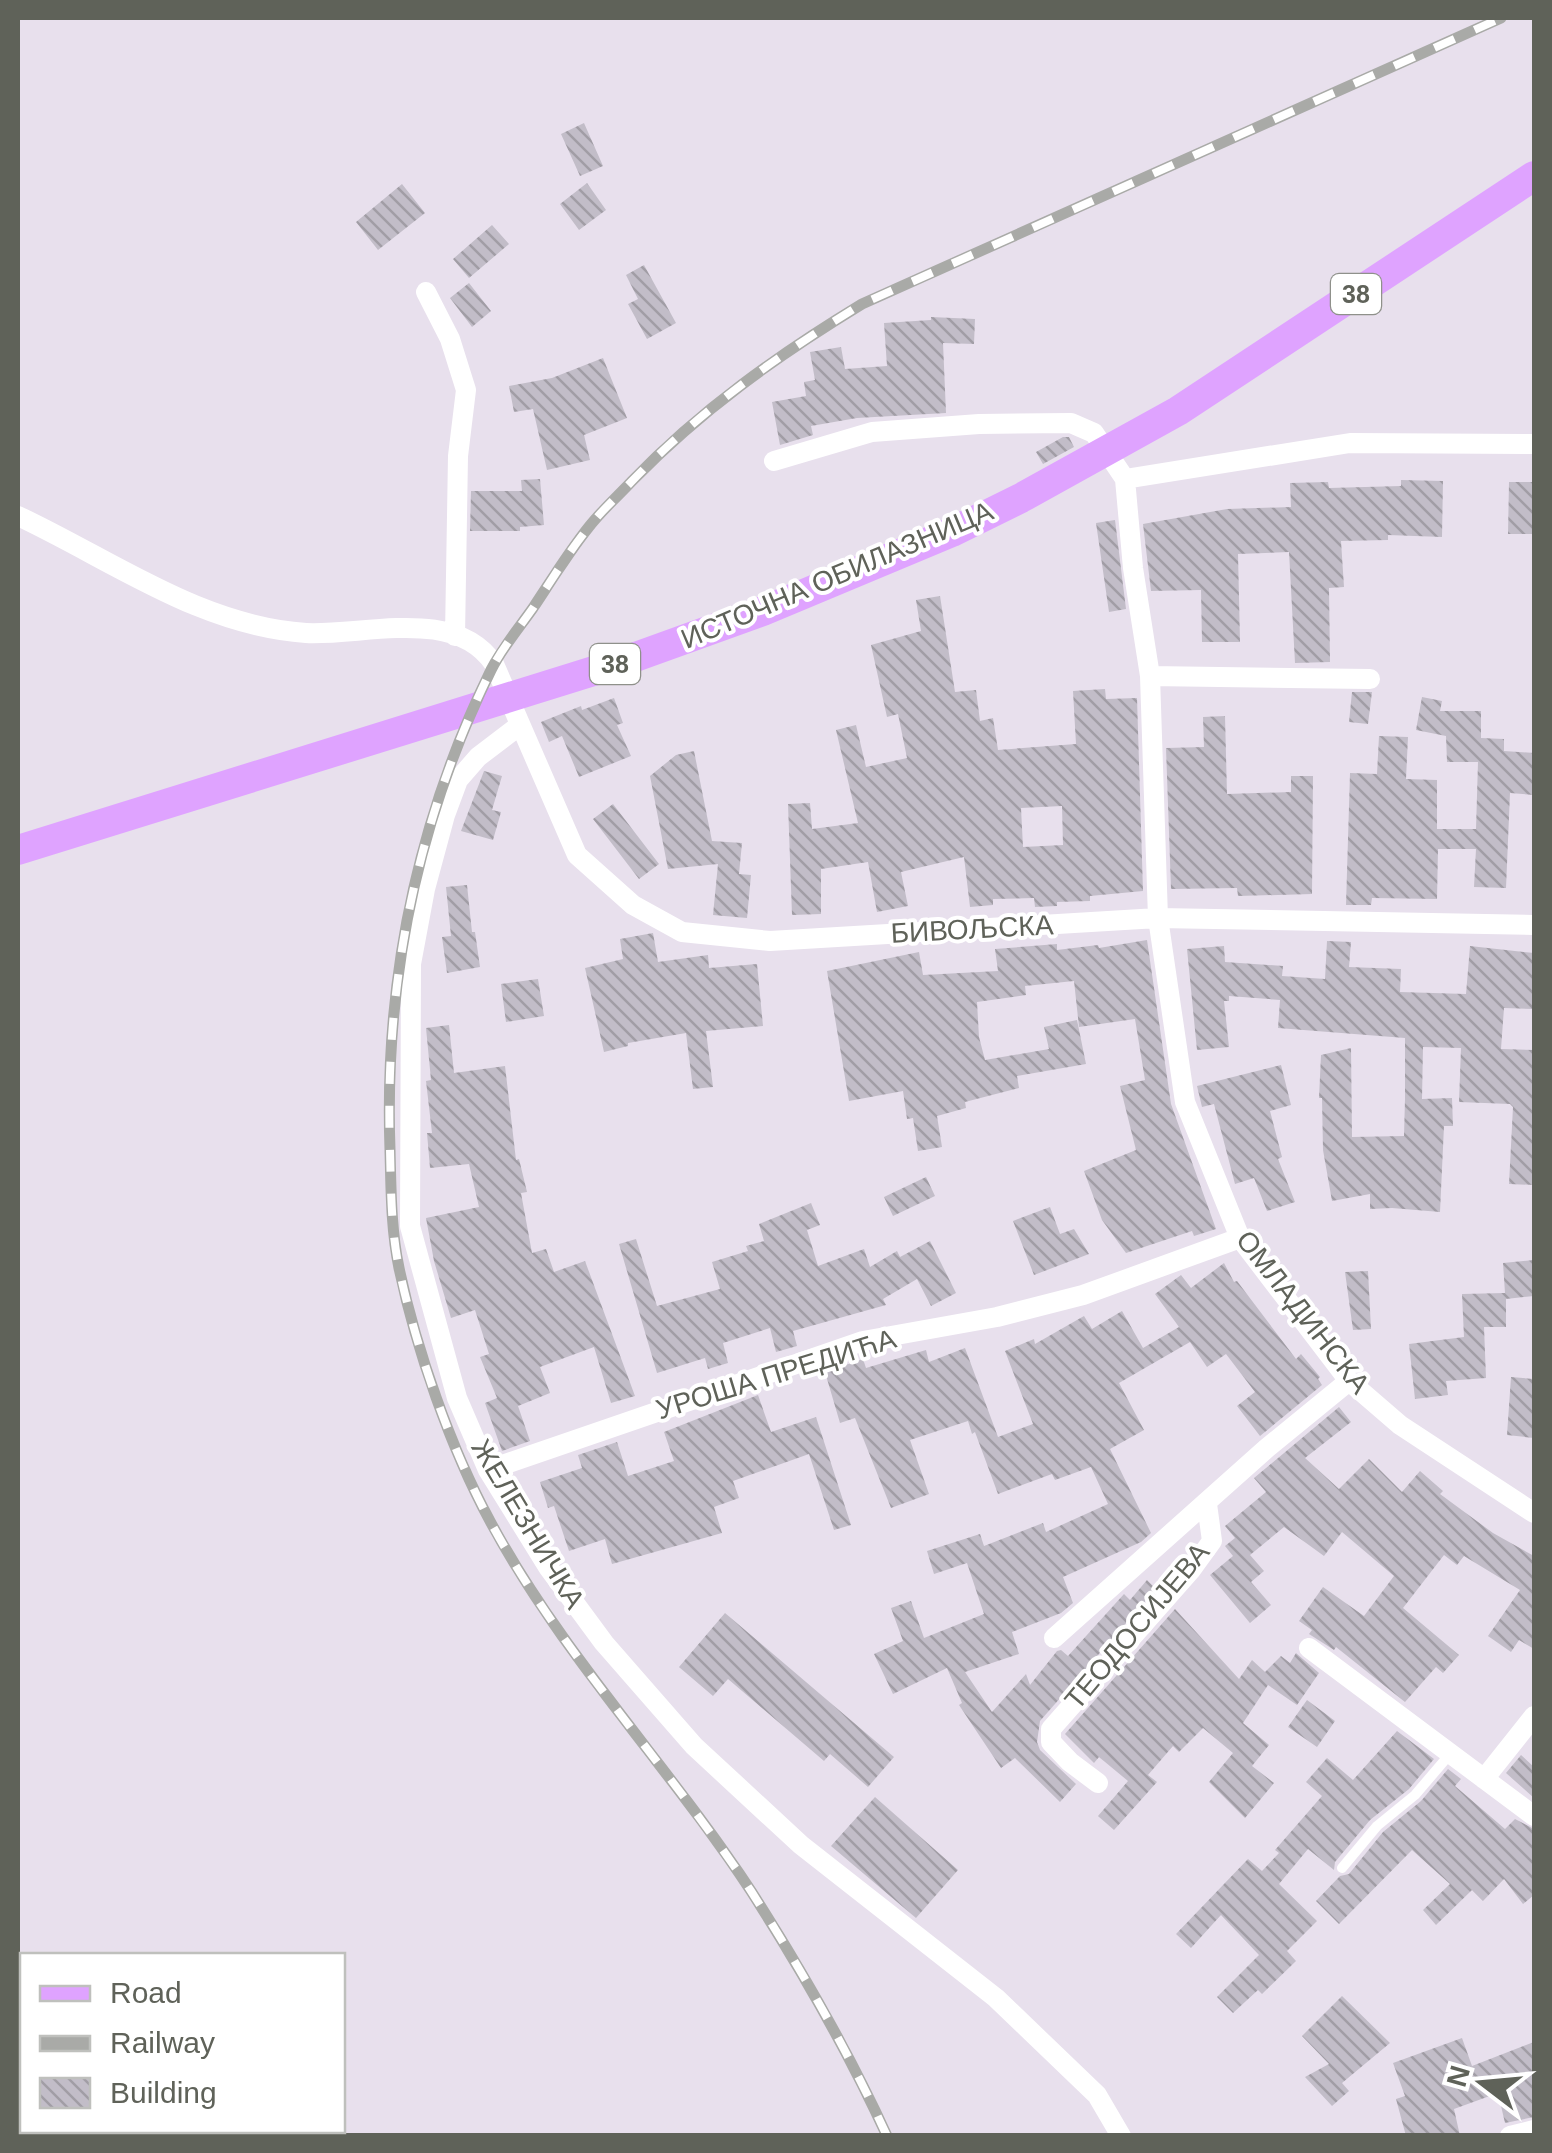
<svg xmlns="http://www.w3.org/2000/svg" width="1552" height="2153" font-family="Arial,sans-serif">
  <defs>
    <pattern id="building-back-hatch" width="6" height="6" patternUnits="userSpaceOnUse" patternTransform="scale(2.5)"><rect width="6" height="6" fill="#c2bdc8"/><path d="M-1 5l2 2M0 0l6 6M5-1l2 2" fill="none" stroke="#a19da5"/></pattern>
  </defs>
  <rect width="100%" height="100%" fill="#e8e0ed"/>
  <path fill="url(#building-back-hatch)" fill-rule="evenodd" d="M584,123L603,166L580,176L561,134Z
    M587,183L606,210L579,230L560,204Z
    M402,184L425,213L378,250L356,222Z
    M492,225L509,244L469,278L453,259Z
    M644,265L676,323L647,339L628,304L638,299L626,275Z
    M469,283L491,311L472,327L450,298Z
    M931,317L975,319L974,344L943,343L946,413L857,418L811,426L813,435L780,445L772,402L806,396L804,382L815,380L810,352L841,347L845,369L887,366L884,323L931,320Z
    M603,358L627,418L584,435L590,460L547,470L533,409L514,412L509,386L552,378Z
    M1063,437H1069L1074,447L1043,464L1036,452Z
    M540,479L544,525L520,527V531H470L471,491H522L521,480Z
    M1401,480L1443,481L1442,537L1388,535V540L1341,541L1344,587L1329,588L1330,662L1295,663L1289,552L1238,554L1240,642H1202L1201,590L1151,591L1143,524L1227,509L1291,507L1290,483L1328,482L1329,488L1401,486Z
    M1509,482H1534V534H1508Z
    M1115,520L1126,609L1109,612L1096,523Z
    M940,596L955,692L976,690L980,721L993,718L998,750L1076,744L1073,691L1105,689L1106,699L1137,698L1143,891L1090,896V901L1057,902V906L1035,907L1034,898L993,899V905L970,907L964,857L901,872L908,906L877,912L868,862L821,869V914L792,915L788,804L810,803L812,829L858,823L836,730L856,725L866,767L907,758L898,714L887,717L871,645L921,631L916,600ZM1062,806L1063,845L1023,847L1021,808Z
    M1352,692H1372L1368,724L1349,722Z
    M1422,697L1442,701L1440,711H1481V738L1504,739V751L1534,753V795L1510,793L1506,888L1474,887L1476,849H1438L1437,899L1372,898L1371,905H1346L1350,773L1377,774L1379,736L1408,737L1406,779L1437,780V829H1476L1478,762H1447L1446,736L1416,730Z
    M614,698L623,723L617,725L631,756L579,777L562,736L549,742L541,722L581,706L582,710Z
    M1225,716L1227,794L1291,792V776H1313L1312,894L1238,896L1237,888L1171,889L1166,748L1204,747L1203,717Z
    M694,751L712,841L742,843L739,874L751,875L747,918L713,915L718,864L668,869L650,776L676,755Z
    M484,771L502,776L492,810L501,812L493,840L461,831Z
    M613,804L659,864L639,879L593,819Z
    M467,885L472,932H475L480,967L447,973L442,937L451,936L446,887Z
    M653,933L658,962L708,955L709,968L757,964L763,1026L706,1031L713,1087L693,1089L686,1033L628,1043V1046L604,1052L585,968L623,959L620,939Z
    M1147,940L1171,1104L1216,1229L1194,1236L1192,1231L1126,1253L1102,1220L1084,1171L1136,1150L1120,1086L1145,1080L1135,1019L1079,1027L1074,981L1025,986L1026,995L977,1002L979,1037L985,1060L1049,1049L1044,1027L1077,1020L1086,1064L1017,1076L1019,1088L965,1102L966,1108L937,1116L942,1147L918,1151L913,1118L907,1119L903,1091L849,1101L827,971L919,952L923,975L998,971L995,949L1057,944V950L1098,945L1099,948Z
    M1327,941L1351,942L1349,967L1401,969L1400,992L1466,994L1470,946L1534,953V1009L1504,1008L1501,1049L1534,1050V1185L1509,1184L1513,1107L1510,1104L1459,1102L1461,1048L1423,1047L1422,1099L1452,1098L1453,1126H1444L1440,1212L1392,1208L1370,1209V1194L1332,1201L1323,1150L1322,1098H1319L1321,1055L1351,1048L1352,1137L1404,1136L1405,1099H1413H1405V1038L1278,1028L1280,1000L1229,996V1001H1224L1229,1047L1197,1050L1187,949L1224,946L1225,962L1283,966L1282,976L1325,979Z
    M538,979L544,1016L506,1022L501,984Z
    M449,1025L454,1073L505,1066L516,1160L519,1159L527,1192L521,1193L532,1253L546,1249L554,1272L585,1261L635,1396L611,1403L594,1347L540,1367L550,1393L518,1406L530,1441L502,1451L485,1403L497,1398L480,1357L489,1354L475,1310L451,1318L434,1261L426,1218L479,1207L469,1164L430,1168L427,1133H432L426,1081L431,1080L426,1028Z
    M1281,1065L1291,1105L1270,1111L1282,1157L1278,1159L1295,1202L1267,1211L1254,1178L1235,1184L1214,1104L1202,1107L1197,1086Z
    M926,1177L935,1196L893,1216L884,1197Z
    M811,1203L820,1225L807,1230L818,1266L864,1249L870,1267L897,1251L900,1257L930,1241L956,1293L931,1306L917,1279L883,1299L886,1305L793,1331L797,1346L776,1352L770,1328L723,1343L728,1363L708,1369L705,1358L657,1373L619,1244L636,1239L657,1306L720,1289L712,1262L748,1251L746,1246L764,1241L759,1224Z
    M1050,1207L1060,1234L1074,1229L1089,1254L1034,1275L1013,1221Z
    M1534,1260V1296L1506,1299V1327H1484L1486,1378L1446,1381L1448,1395L1415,1399L1409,1344L1464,1337L1462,1294L1505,1293L1503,1263Z
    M1224,1263L1234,1282L1237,1281L1296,1359L1301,1354L1320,1377L1318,1379L1322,1385L1260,1436L1237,1406L1255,1392L1226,1354L1207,1367L1190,1342L1119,1383L1144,1430L1110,1449L1151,1533L1141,1542L1063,1577L1073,1603L1061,1613L1012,1632L1019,1654L965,1672L992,1712L1026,1674L1030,1685L1057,1651L1061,1650L1068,1656L1124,1594L1130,1600L1147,1580L1156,1589L1040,1721L1037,1742L1040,1750L1076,1784L1060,1802L1015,1758L1001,1768L959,1705L962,1703L947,1668L893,1694L874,1654L903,1641L891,1608L911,1601L924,1638L984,1614L967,1563L934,1574L927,1551L980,1534L984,1546L1043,1523L1046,1532L1108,1504L1091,1467L1055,1480L1052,1474L998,1494L975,1432L972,1434L968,1421L910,1440L929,1494L891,1508L855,1418L840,1423L825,1372L863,1359L866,1368L926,1350L929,1362L965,1348L998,1437L1033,1424L1005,1351L1034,1339L1035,1344L1084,1316L1092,1329L1122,1311L1143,1348L1179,1327L1155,1294L1181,1275L1191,1288Z
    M1368,1271L1371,1329L1353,1330L1345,1272Z
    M1511,1377L1534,1379V1438L1507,1435Z
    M758,1395L771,1432L816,1417L851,1525L834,1530L809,1454L733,1481L739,1498L714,1507L722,1533L612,1564L605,1539L569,1551L554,1506L548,1508L540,1482L582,1468L578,1455L617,1442L628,1476L674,1461L664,1432Z
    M1339,1407L1351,1422L1305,1458L1339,1489L1369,1459L1402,1492L1420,1471L1443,1491L1440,1494L1493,1533L1534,1556V1649L1519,1640L1511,1652L1488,1636L1520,1590L1464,1556L1457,1565L1444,1555L1403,1608L1459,1655L1443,1673L1436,1667L1405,1702L1336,1647L1334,1650L1309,1634L1312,1630L1299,1621L1323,1587L1364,1616L1394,1576L1342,1532L1324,1556L1284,1527L1250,1555L1264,1571L1251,1582L1271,1605L1250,1623L1210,1575L1233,1556L1225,1546L1235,1538L1225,1526L1266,1492L1254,1478Z
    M1175,1609L1239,1679L1252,1660L1265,1672L1281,1656L1290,1663L1296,1653L1319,1673L1297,1705L1268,1685L1243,1723L1269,1745L1252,1766L1274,1783L1245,1818L1209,1782L1233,1753L1203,1728L1179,1752L1173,1746L1148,1775L1157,1782L1114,1830L1098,1816L1128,1781L1099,1757L1094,1763L1065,1734Z
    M725,1613L894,1757L868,1787L830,1754L824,1761L728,1679L713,1696L679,1667Z
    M1307,1700L1335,1721L1317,1747L1288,1727Z
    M1397,1731L1434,1759L1409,1789L1370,1820L1335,1862L1334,1870L1308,1849L1279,1884L1317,1921L1287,1951L1296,1961L1262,1994L1258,1990L1233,2013L1217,1997L1259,1955L1221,1915L1191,1948L1176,1934L1248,1859L1262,1871L1279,1853L1275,1850L1322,1796L1306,1782L1327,1758L1353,1780Z
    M1521,1755L1534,1767V1798L1506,1773Z
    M1448,1769L1461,1779L1455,1786L1505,1829L1515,1819L1534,1829V1895L1523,1904L1504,1879L1483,1901L1472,1890L1436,1925L1423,1910L1450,1884L1412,1850L1339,1924L1316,1901L1340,1876L1349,1874L1383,1832L1421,1801Z
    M875,1797L958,1870L916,1918L831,1846Z
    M1342,1996L1390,2043L1342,2083L1349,2091L1332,2106L1305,2077L1329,2064L1302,2036Z
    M1462,2038L1472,2066L1534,2042V2117L1505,2123L1498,2093L1454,2109L1460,2136H1406L1396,2099L1405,2096L1393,2063Z"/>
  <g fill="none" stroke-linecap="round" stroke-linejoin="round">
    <path stroke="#fff" stroke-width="10" d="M1342,1868L1377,1826L1415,1795L1450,1754"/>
    <path stroke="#fff" stroke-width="20" d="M426,292L450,339L466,390L458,456L455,636
      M774,461L872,432L979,424L1071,423L1094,433L1125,479L1133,568L1150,676L1158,918L1185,1102L1240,1238L1349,1381L1400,1425L1534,1513
      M1125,479L1350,443L1534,444
      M18,516C112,560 200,626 306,633C364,636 455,606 494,664L577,855L633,905L682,932L770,941L1158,918L1534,925
      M1150,676L1370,679
      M520,725L478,757L458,780L445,815L425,889L411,964L410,1226L457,1398L488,1470L548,1567L604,1643L694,1746L801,1845L996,1998L1097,2095L1121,2136
      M488,1470L863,1341L997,1317L1083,1295L1240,1238
      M1054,1638L1267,1448L1349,1381
      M1309,1648L1534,1816
      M1484,1779L1534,1716
      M1098,1783L1070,1762L1051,1742V1729L1191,1570L1212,1541L1207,1504
      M1510,2136L1534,2130"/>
    <path stroke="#dfa3ff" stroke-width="30" d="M18,850L616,664L763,611L952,532L1021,498L1178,411L1534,176"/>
    <g stroke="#a9aaa7" stroke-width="11">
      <path id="rail" d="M887,2136C848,2051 801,1969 751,1891C668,1765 562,1655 490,1521C451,1449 416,1349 399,1268C391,1230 391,1189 390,1150C384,982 417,821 491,670C502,648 519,628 533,608C551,581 568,553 588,528C601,511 618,496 632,481C701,410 778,355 862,304L1501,18"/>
    </g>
    <use href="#rail" stroke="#fff" stroke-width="8" stroke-dasharray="22" stroke-linecap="butt"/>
  </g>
  <g text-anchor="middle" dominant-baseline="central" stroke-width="8" stroke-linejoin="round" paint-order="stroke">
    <g fill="#fff" stroke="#8f918b" stroke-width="2.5">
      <rect x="1331" y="274" width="50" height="40" rx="8"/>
      <rect x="590" y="644" width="50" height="40" rx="8"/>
    </g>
    <g font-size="25" font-weight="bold" fill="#5f6259">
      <text x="1356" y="294">38</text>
      <text x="615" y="664">38</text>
    </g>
    <g font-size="28" fill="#5f6259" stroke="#fff">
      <text transform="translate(837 575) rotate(-23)">ИСТОЧНА ОБИЛАЗНИЦА</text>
      <text transform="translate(972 929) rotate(-3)">БИВОЉСКА</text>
      <text transform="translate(1303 1312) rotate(52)">ОМЛАДИНСКА</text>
      <text transform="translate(776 1374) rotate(-17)">УРОША ПРЕДИЋА</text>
      <text transform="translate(528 1524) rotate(59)">ЖЕЛЕЗНИЧКА</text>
      <text transform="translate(1137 1626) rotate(-50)">ТЕОДОСИЈЕВА</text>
    </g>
  </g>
  <rect width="1552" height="2153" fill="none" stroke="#5f6259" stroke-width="40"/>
  <rect x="20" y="1953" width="325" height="180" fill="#ffffff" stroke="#bfc0bd" stroke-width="2.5"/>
  <rect x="40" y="1986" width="50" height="15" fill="#dfa3ff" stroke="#bfc0bd" stroke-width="2.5"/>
  <text x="110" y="2003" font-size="30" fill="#5f6259">Road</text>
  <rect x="40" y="2036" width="50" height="15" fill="#a9aaa7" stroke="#bfc0bd" stroke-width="2.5"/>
  <text x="110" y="2053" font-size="30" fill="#5f6259">Railway</text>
  <rect x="40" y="2078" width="50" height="30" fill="url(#building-back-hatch)" stroke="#bfc0bd" stroke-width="2.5"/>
  <text x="110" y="2103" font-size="30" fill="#5f6259">Building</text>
  <g transform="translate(1482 2083) rotate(286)" stroke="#ffffff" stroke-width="8" paint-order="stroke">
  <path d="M0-8L18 38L0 25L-18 38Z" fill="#5f6259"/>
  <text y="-15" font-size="28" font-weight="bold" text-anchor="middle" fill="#5f6259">N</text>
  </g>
</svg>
